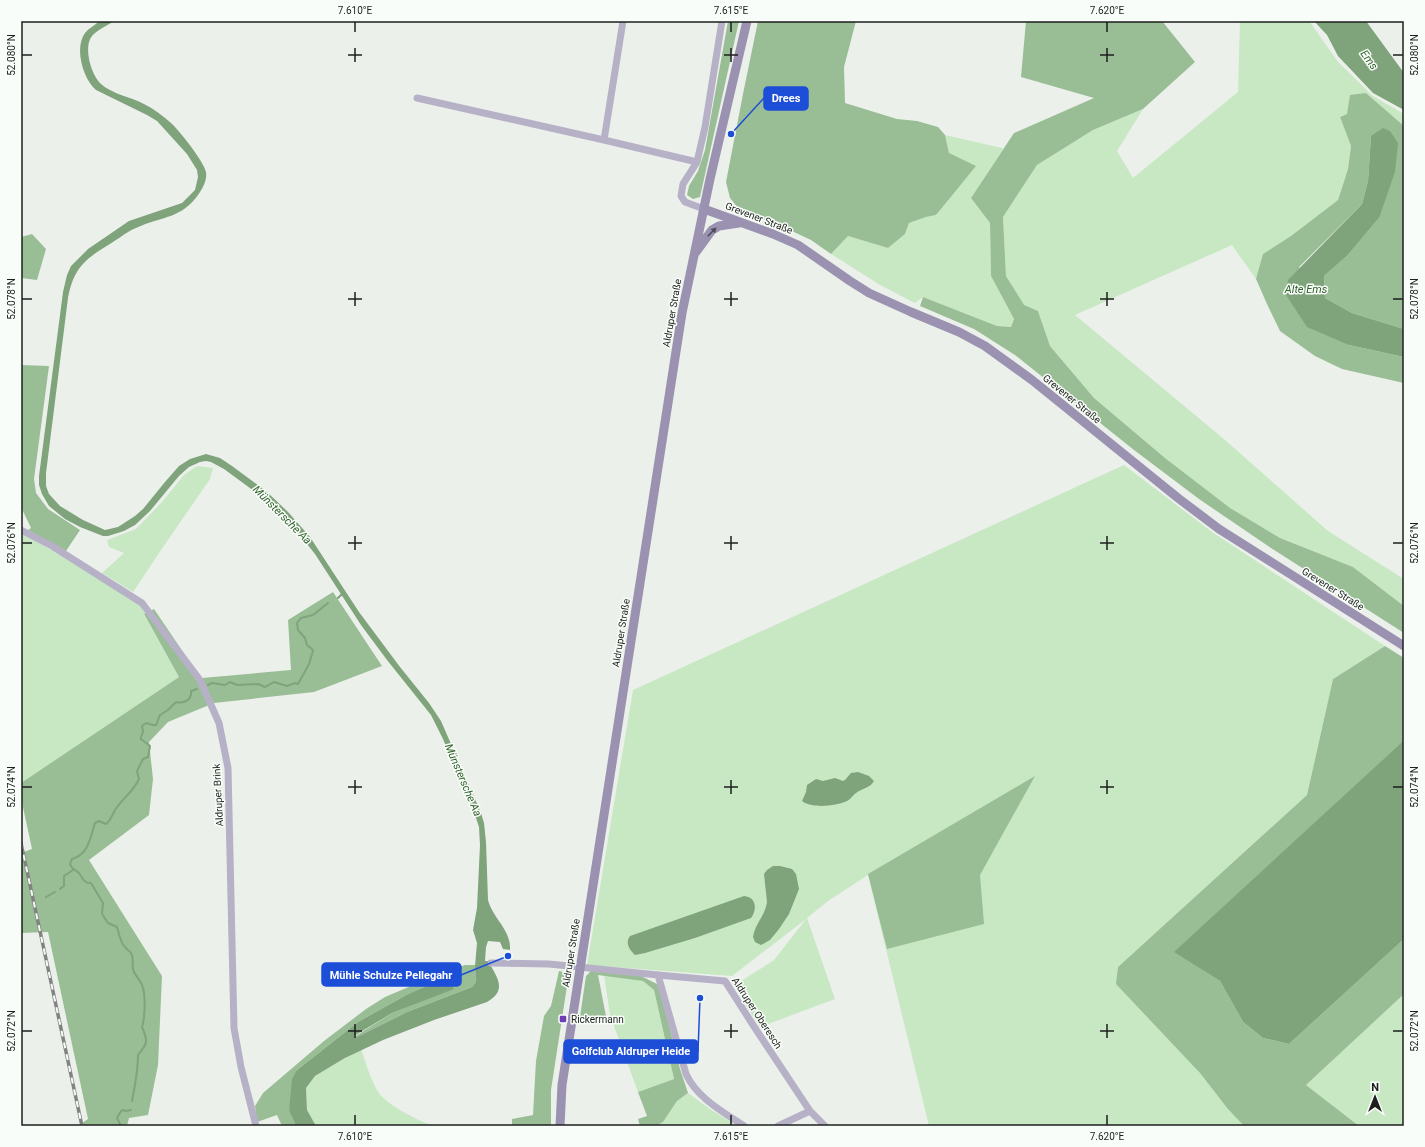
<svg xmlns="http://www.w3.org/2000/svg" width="1425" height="1147" font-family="Roboto,sans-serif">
  <rect width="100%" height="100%" fill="#ecf0eb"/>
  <path fill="#c7e8c3" d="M1240,21L1310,22L1338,62L1373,96L1404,114V126L1366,93L1347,114L1340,117L1351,146L1348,169L1338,200L1291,236L1264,254L1256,279L1232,245L1075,315L1225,440L1328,531L1404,579V606L1353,567L1280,538L1229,508L1165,458L1094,398L1050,346L1038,311L1024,306L1006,276L1003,217L1037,165L1093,130L1143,109L1117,151L1133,178L1238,92Z
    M945,135L1002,148L1003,149L971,198L990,223L991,276L1014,319L1011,327L997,326L923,297L915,303L880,285L831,254L848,236L888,248L905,234L909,223L926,217L937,215L949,153Z
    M1124,465L1212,532L1385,646L1333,679L1307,795L1118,967L1227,1108L1244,1126H929L868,875L828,901L807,918L835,999L760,1027L737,992L738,983L774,960L806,919L732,976L587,965L633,690Z
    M197,466L213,468L210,479L159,553L133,592L102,573L124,553L109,547L107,540L136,529L162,502L184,475Z
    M21,532L141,603L148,612L144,615L179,677L21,783Z
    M604,975L643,981L654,990L674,1079L638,1092L610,1015Z
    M1404,994V1126H1359L1306,1085Z
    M361,1049C366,1063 370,1078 377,1090C384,1104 420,1122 435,1126H316L307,1110L306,1088L315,1076Z
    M688,1093L710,1109L737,1126H656L663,1122L677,1101Z"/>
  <path fill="#99be95" d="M728,21H739L700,197L693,199L687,195L689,186L698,171L705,150Z
    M758,21H856L844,67L845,103L897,119L917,121L938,127L945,135L949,153L976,166L936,215L926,217L909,223L905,234L888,248L848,236L831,254L811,240L779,225L752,216L738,208L730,198L726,182L743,94Z
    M1026,21H1162L1195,62L1143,109L1093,130L1037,165L1003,217L1006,276L1024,305L1038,311L1050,346L1094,398L1165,458L1230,508L1280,538L1353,567L1404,606V633L1271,548L1199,499L1134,450L1015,355L974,329L920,306L923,297L997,326L1011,327L1014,319L991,276L990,223L971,198L1014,133L1094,98L1021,77Z
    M1366,93L1404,126V329L1352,313L1325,298L1324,276L1347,256L1379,218L1371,136L1368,181L1362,204L1299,267L1349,345L1404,357V383L1342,369L1315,356L1280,331L1267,304L1256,279L1263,254L1291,236L1338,200L1348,169L1351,146L1340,117L1347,114L1350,95Z
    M32,234L46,249L37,280L21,278V237Z
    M21,365L49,366L34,479L36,493L48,509L80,530L66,551L28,530L31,528L21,507Z
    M333,592L382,666L314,692L214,703L168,722L149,742L153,779L149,815L89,860L162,976L158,1065L148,1115L129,1118L127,1126H78L88,1119L48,932L21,933V853L32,849L21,798V783L179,677L144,614L154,609L204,683L202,678L291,670L288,620Z
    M1385,646L1404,658V740L1175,952L1220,981L1243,1022L1263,1038L1289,1044L1404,939V994L1306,1085L1359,1126H1244L1227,1108L1200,1073L1116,984L1118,967L1307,795L1333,679Z
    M1035,776L980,875L984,924L887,949L868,874Z
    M465,965H475L476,982L472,987L407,1012L355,1038L354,1037L392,1013L454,988L450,976L408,994L358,1022L297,1070L289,1111L296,1126H282L277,1115L257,1122L255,1106L263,1093L324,1041L366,1009L385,997L418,983L440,975L447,971Z
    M559,971L569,973L551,1090V1126H512V1119L533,1115L536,1061L544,1016L551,1006Z
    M591,971L639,975L659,985L680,1069L688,1093L677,1101L663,1122L656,1126H640L638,1119L647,1116L638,1092L674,1079L654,990L643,981L598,975L606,1016L580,1017L586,976Z"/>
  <path fill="#7fa37b" d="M100,21H114C108,25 97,30 92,36C83,47 91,75 101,84C112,94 131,97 144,104C154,109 163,116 171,123C180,131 204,162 206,172C207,179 204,186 200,192C183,219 162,216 136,228C128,231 121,237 113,242C87,258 74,266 68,298L46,473V486L49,494L60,506L83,520L105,530L118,527L135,516L143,509L165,482L179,466L190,459L206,454L220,458L232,466L266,491L288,512L310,537L359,612L400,667L429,703L441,721L481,813L484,823L486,842L488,900C493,919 511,929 510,950L503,949L500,942L488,941L486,947L485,961H488C497,977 508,990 487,1002L434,1020L383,1040L345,1058L315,1076L306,1088L307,1110L316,1126H296L289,1111L292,1079L297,1070L358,1022L408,994L450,976L454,989L392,1013L354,1036L355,1038L407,1012L472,987L476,982L475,966L477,943L473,930L477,908L480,845L479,827L476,818L443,739L431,715L387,660L361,625L315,554L295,529L265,499L224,469L211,462L206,461L200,462L189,467L179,476L150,511L135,525L124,531L108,536H103L80,527L65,519L49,506L42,494L39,485V476L63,292L67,275L71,266L88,249L129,221L182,203L195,190L198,177L197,170L187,154L157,121L147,115L96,90C83,79 74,48 85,33C89,28 95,25 100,21Z
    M1314,21H1366L1404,73V110L1373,93L1338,56L1327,35Z
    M1383,128L1390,131L1398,143L1395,172L1379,218L1347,256L1324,276L1325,298L1352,313L1404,329V357L1349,345L1307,327L1286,295L1288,280L1362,204L1368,181L1371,136Z
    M1404,740V939L1289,1044L1263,1038L1243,1022L1220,981L1174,952Z
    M858,772L869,776L874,781C870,788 863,788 856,793C853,795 851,799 847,801C836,806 812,809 802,801L806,792L807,785L816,779L823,781L835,778L843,781L845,780L851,773Z
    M773,866H780L792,869L796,874L799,889L789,914L779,929L770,940L761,945L755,942L753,937C755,924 765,916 767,902L764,874L767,870Z
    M744,896C757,897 757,910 751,918L695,938L645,953L635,955C629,949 625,943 630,936Z"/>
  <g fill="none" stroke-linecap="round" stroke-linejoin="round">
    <path stroke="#7fa37b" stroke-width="2" d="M338,598L343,593
      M208,685L212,683L225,685L230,682L237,685L258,684L265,687L274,682L287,686L295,683L298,684L309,664L313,651L312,649L307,645L305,638L298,630L297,623L301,618L313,615L328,603
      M60,889L64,886V876L73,870
      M46,897L55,892
      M132,1101C135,1086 138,1071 138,1055C148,1043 148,1041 142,1027C145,1018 146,994 142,985C140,979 134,975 133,969C132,964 134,958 131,953C130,951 126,949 125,947C120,942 119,933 117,927L108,923L102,914L103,903L91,883C83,883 83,878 79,873C75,869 72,870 70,864L72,859C89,854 90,838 95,823L99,821L106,824C111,820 112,815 115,810C122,799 134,791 139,779L137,771L143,759L148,757L150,746L141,739V737L143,732L142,726L146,723L153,725H156L160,715L168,710L176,702C184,704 192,700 191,691L197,689
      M121,1126L117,1118L121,1111L123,1110L126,1111L131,1110"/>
    <path stroke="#b6b1c7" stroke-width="7" d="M623,21L604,140L697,162
      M417,98L604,140
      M704,209L685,202L681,196L683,184L697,162L705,127L722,21
      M21,530L52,546L142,603L200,680L219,723L228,768L234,1028L241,1067L256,1126
      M491,963L549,964L658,975L725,981L753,1025L810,1111L825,1126
      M658,975L686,1074C697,1098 723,1112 744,1126
      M778,1126L810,1111"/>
    <path stroke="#9b92b2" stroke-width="9" d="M704,209L773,234L798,245L850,281L869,293L911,312L959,332L985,346L1032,380L1178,498L1219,529L1404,646
      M696,252L712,230L719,226L739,223
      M560,1126L562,1085L682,313L710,179L747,21"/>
    <g stroke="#818380" stroke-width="3.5">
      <path id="rail" d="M21,843L82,1126"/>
    </g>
    <use href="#rail" stroke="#f9fdf9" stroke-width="2" stroke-dasharray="6" stroke-linecap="butt"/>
  </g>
  <defs><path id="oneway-solid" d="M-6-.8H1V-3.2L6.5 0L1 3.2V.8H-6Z"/></defs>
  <use fill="#4f4d59" href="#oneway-solid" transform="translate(712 232) rotate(-45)"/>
  <path fill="none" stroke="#1d1f1d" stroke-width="1.5" d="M355,22V32M731,22V32M1107,22V32M355,48V62M731,48V62M1107,48V62M22,55H32M348,55H362M724,55H738M1100,55H1114M1393,55H1403M355,292V306M731,292V306M1107,292V306M22,299H32M348,299H362M724,299H738M1100,299H1114M1393,299H1403M355,536V550M731,536V550M1107,536V550M22,543H32M348,543H362M724,543H738M1100,543H1114M1393,543H1403M355,780V794M731,780V794M1107,780V794M22,787H32M348,787H362M724,787H738M1100,787H1114M1393,787H1403M355,1024V1038M731,1024V1038M1107,1024V1038M22,1031H32M348,1031H362M724,1031H738M1100,1031H1114M1393,1031H1403M355,1115V1125M731,1115V1125M1107,1115V1125"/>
  <rect fill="#6d3eb5" stroke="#f9fdf9" stroke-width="1.5" x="559" y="1015" width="8" height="8" rx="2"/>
  <g text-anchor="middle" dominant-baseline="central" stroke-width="3" stroke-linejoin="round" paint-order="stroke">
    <g font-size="10" fill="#1d1f1d" stroke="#f9fdf9">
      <text transform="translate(759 218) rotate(21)">Grevener Straße</text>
      <text transform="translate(672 313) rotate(-80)">Aldruper Straße</text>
      <text transform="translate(1072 399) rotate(39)">Grevener Straße</text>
      <text transform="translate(1333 589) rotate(32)">Grevener Straße</text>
      <text transform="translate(621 633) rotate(-81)">Aldruper Straße</text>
      <text transform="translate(218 795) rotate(-93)">Aldruper Brink</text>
      <text transform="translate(571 953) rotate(-81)">Aldruper Straße</text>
      <text transform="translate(757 1013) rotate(57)">Aldruper Oberesch</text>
    </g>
    <g font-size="10" fill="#1d1f1d" stroke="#f9fdf9" text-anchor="start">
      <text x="571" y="1019">Rickermann</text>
    </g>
    <g font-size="11" font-style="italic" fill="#2f612a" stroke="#f9fdf9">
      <text transform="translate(1369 60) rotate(54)">Ems</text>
      <text x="1306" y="289">Alte Ems</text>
      <text transform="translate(282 515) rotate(45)">Münstersche Aa</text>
      <text transform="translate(463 780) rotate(67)">Münstersche Aa</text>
    </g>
  </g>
  <path fill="none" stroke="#1d4ed8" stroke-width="1.5" d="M731 134L764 98M508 956L461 975M700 998L698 1052"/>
  <g fill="#1d4ed8" stroke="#f9fdf9" stroke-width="1.5">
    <circle cx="731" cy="134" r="4"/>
    <circle cx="508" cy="956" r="4"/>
    <circle cx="700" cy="998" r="4"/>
  </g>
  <g fill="#1d4ed8" stroke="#1d4ed8" stroke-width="1.5">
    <rect x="764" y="87" width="44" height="23" rx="4"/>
    <rect x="322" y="963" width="139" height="23" rx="4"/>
    <rect x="564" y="1040" width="134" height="23" rx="4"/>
  </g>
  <g font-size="11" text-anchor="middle" font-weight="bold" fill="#fff">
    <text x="786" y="102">Drees</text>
    <text x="391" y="979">Mühle Schulze Pellegahr</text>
    <text x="631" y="1055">Golfclub Aldruper Heide</text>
  </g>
  <rect width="1425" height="1147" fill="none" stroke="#f9fdf9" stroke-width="44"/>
  <g transform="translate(1375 1097)" stroke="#f9fdf9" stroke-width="3" paint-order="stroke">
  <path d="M0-3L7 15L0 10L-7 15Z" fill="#1d1f1d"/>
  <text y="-6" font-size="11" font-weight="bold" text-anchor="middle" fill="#1d1f1d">N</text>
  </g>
  <rect x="22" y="22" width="1381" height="1103" fill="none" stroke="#1d1f1d" stroke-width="1.5"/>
  <g font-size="10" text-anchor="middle" fill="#1d1f1d">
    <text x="355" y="14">7.610°E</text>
    <text x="731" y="14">7.615°E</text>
    <text x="1107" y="14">7.620°E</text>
    <text transform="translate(11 55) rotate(-90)" y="4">52.080°N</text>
    <text transform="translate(1414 55) rotate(-90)" y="4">52.080°N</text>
    <text transform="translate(11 299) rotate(-90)" y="4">52.078°N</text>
    <text transform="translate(1414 299) rotate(-90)" y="4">52.078°N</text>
    <text transform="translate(11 543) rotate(-90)" y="4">52.076°N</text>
    <text transform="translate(1414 543) rotate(-90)" y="4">52.076°N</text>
    <text transform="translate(11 787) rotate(-90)" y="4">52.074°N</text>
    <text transform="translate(1414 787) rotate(-90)" y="4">52.074°N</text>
    <text transform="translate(11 1031) rotate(-90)" y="4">52.072°N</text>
    <text transform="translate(1414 1031) rotate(-90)" y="4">52.072°N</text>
    <text x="355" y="1140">7.610°E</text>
    <text x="731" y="1140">7.615°E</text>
    <text x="1107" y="1140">7.620°E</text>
  </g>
</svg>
